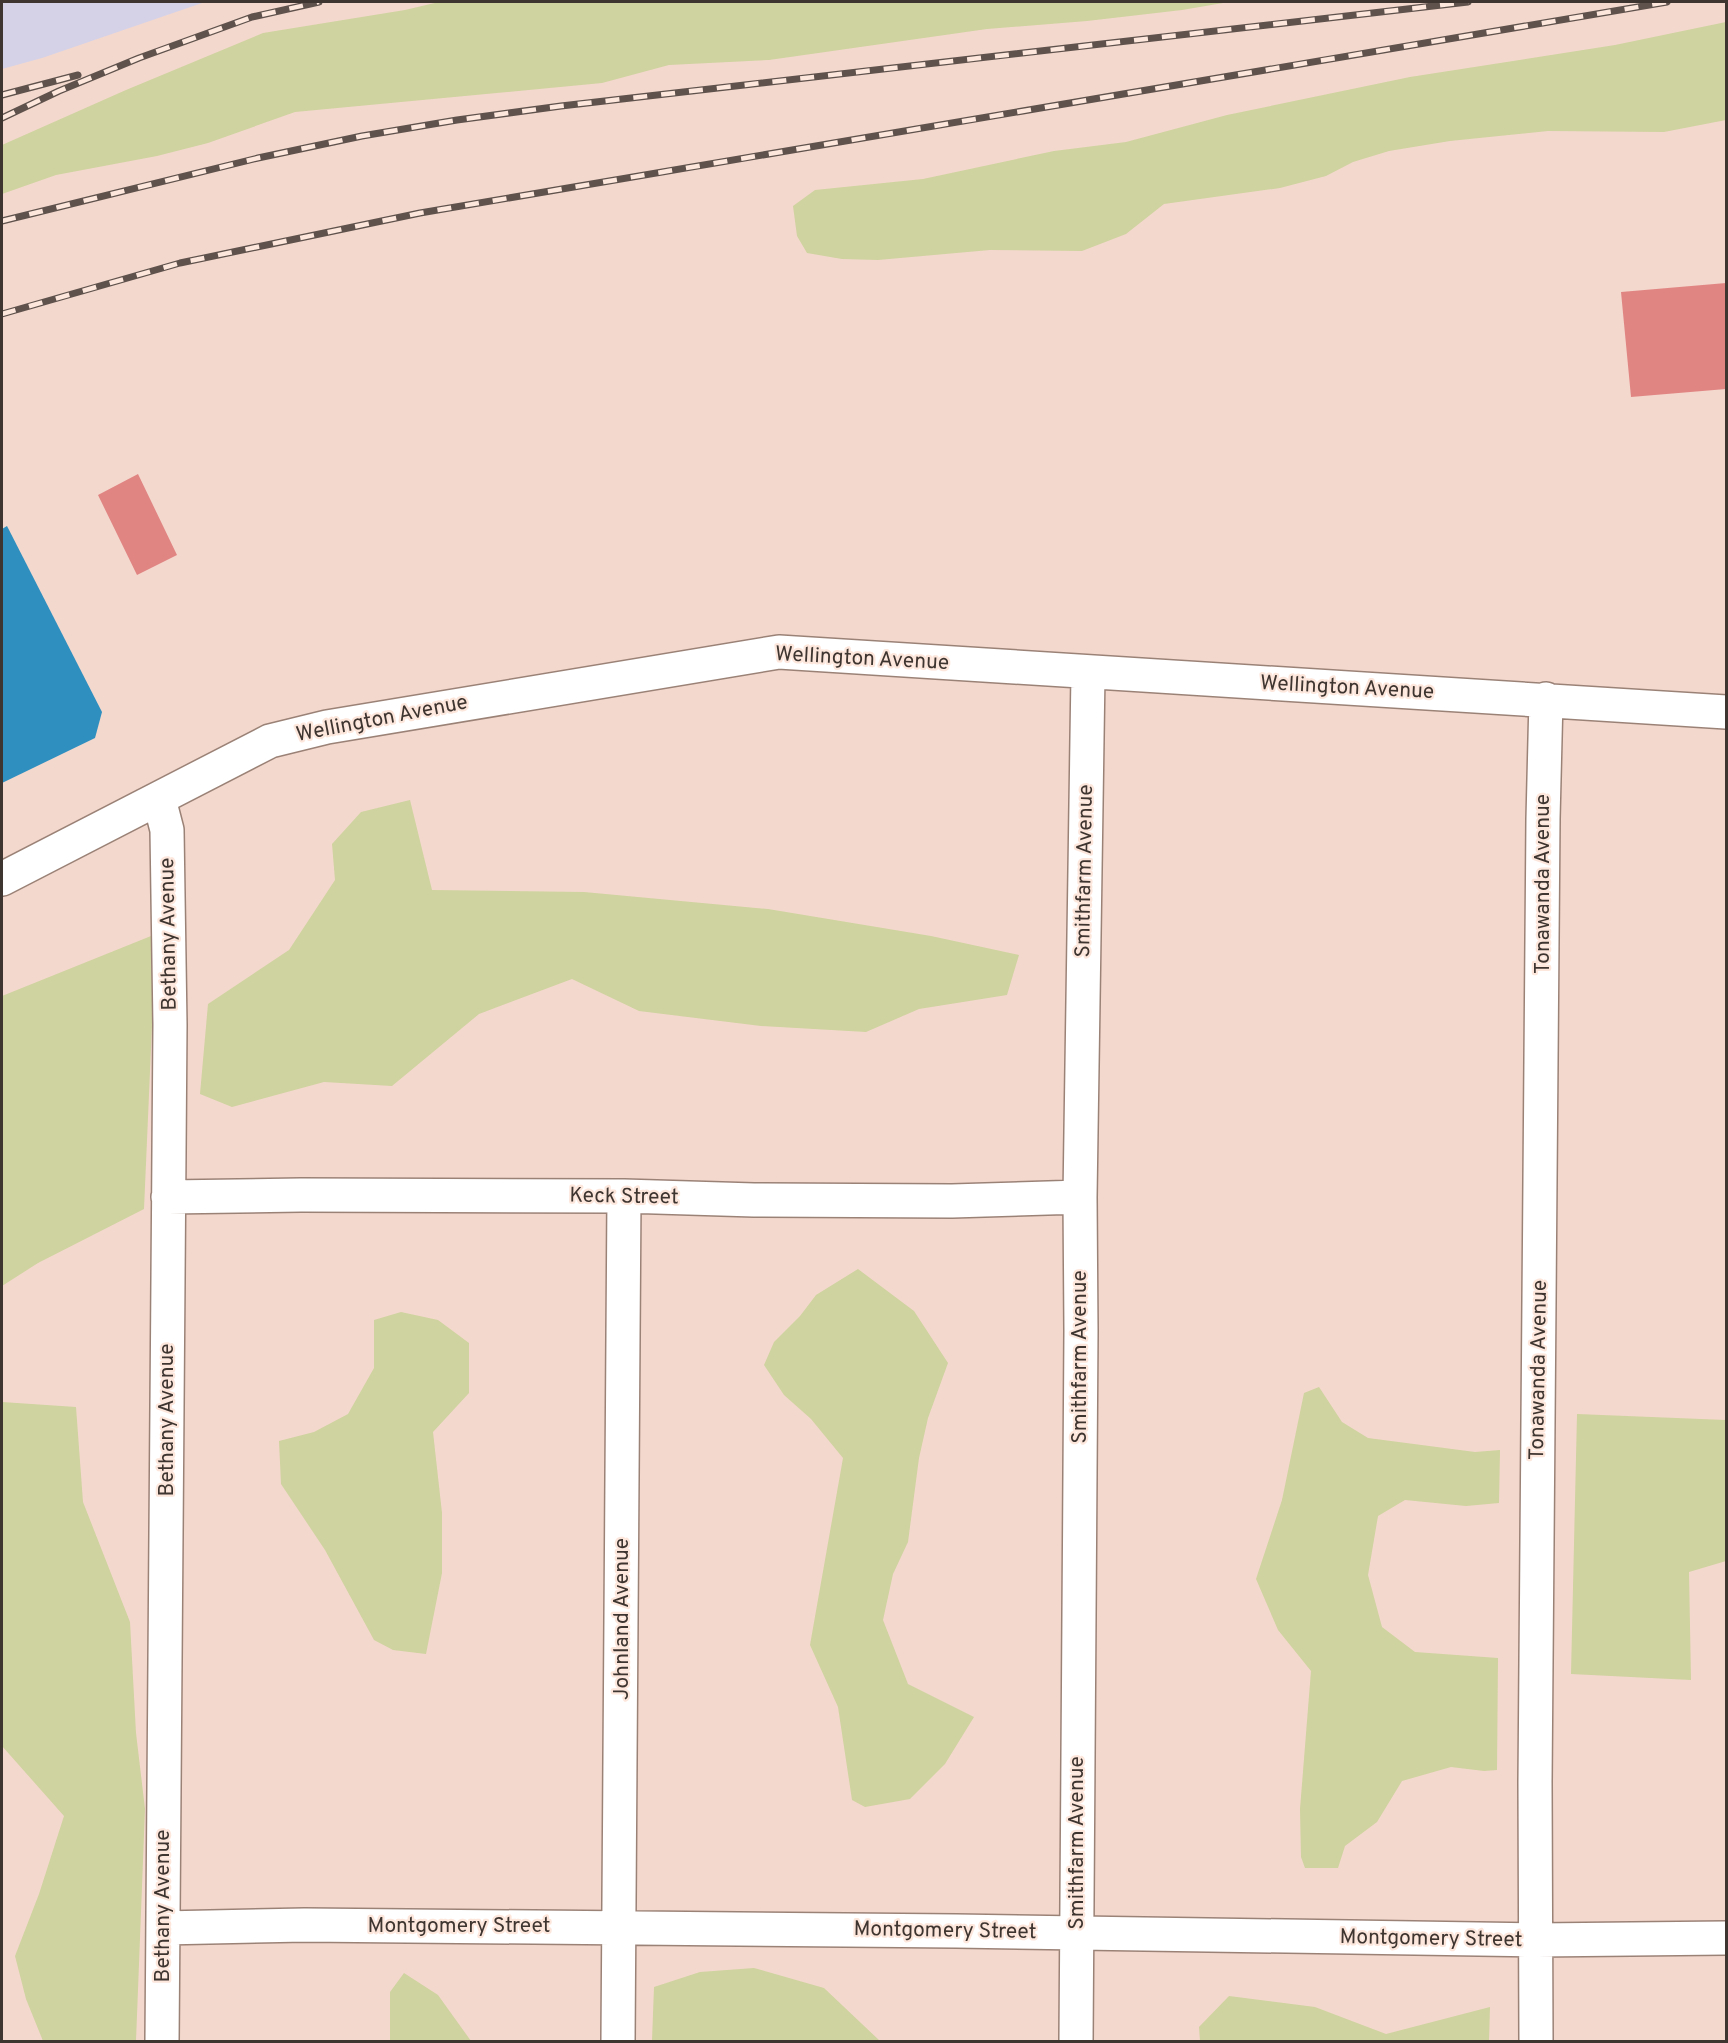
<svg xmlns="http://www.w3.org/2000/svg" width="1728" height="2043" font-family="Overpass,sans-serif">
  <rect width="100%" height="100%" fill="#f3d8cd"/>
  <path fill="#d5d2e8" d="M2,2H205L42,58L2,69Z"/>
  <path fill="#cfd39f" d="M439,2H1229L1182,10L1087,21L987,29L769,60L669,65L602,83L295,112L208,143L157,156L56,175L2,194V145L126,90L263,33L405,10Z
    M1726,22V120L1664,132L1548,131L1450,141L1389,151L1353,162L1326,176L1280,188L1164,204L1126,234L1082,251L990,250L878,260L842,259L807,253L797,236L793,206L815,190L923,179L1054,151L1126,142L1227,115L1410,77L1615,45Z
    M410,800L432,890L584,892L768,909L931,936L1019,955L1007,995L919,1009L866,1032L761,1026L639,1011L572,979L479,1014L392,1086L324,1082L232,1107L200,1094L208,1004L289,950L335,880L332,844L361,812Z
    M156,934L144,1209L38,1263L2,1286V996Z
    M858,1269L914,1311L948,1363L928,1418L919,1458L908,1542L893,1574L883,1620L908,1684L974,1717L945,1764L910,1799L865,1807L852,1800L838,1707L810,1645L843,1458L811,1419L784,1395L764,1365L774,1342L800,1316L816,1295Z
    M401,1312L438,1320L469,1343V1393L433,1432L442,1513V1573L426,1654L393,1650L374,1640L325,1550L281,1484L279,1441L314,1432L348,1414L374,1368V1320Z
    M1319,1387L1342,1422L1368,1438L1475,1452L1500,1450L1499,1503L1466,1506L1405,1500L1378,1516L1368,1575L1382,1627L1415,1652L1498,1658L1497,1770L1484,1771L1451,1767L1402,1781L1377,1822L1345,1846L1338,1868H1305L1301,1857L1300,1809L1311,1671L1278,1630L1256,1579L1282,1500L1304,1393Z
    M2,1402L76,1407L83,1502L130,1622L136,1733L145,1809L136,2041H43L26,1999L15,1956L39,1894L64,1816L2,1746Z
    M1577,1414L1726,1420V1561L1689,1572L1691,1680L1571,1674Z
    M754,1968L824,1988L880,2041H652L654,1987L700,1972Z
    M404,1973L438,1995L471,2041H390V1992Z
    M1229,1996L1315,2007L1386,2034L1490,2007L1489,2041H1200L1199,2027Z"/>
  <path fill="#2f8fbf" d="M7,526L102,712L95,738L2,783V529Z"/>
  <path fill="#e18583" d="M1726,283V389L1631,397L1621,292Z
    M138,474L177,555L137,575L98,495Z"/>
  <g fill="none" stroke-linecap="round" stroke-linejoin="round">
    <g stroke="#9b8277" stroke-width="36">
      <path id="minor" d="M159,799L167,830L170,1025L162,2042
        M2,879L270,741L327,727L779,652L1726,712
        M168,1197L301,1195L624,1196L754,1200L952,1201L1080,1197
        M163,1928L305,1925L956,1931L1537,1940L1726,1938
        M618,2042L624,1196
        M1076,2042L1081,1331L1080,1197L1088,673
        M1536,2042L1535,1782L1543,819L1546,699"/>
    </g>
    <use href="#minor" stroke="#fff" stroke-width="33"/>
    <g stroke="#5f524c" stroke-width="7">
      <path id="rail" d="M2,95L78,75
        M2,118L59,91L139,58L252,17L319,2
        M2,221L258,158L362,136L457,120L561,106L1468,2
        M2,314L180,263L420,213L1667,2"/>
    </g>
    <use href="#rail" stroke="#fde7dd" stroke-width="4.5" stroke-dasharray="14" stroke-linecap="butt"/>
  </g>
  <g text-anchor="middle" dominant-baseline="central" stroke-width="4.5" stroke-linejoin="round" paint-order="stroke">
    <g font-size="21" fill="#3f3530" stroke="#fde7dd">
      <text transform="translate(862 659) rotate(3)">Wellington Avenue</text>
      <text transform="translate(1347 688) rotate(3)">Wellington Avenue</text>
      <text transform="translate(382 719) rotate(-11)">Wellington Avenue</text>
      <text transform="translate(1085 871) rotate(-89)">Smithfarm Avenue</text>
      <text transform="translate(1543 884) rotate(-90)">Tonawanda Avenue</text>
      <text transform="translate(169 934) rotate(-91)">Bethany Avenue</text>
      <text transform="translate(624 1197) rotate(1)">Keck Street</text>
      <text transform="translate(1080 1357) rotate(-90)">Smithfarm Avenue</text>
      <text transform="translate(1539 1370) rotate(-89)">Tonawanda Avenue</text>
      <text transform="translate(167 1420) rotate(-90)">Bethany Avenue</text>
      <text transform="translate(622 1619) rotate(-90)">Johnland Avenue</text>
      <text transform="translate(1077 1843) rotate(-90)">Smithfarm Avenue</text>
      <text transform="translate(163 1906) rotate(-90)">Bethany Avenue</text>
      <text x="459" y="1926">Montgomery Street</text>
      <text transform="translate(945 1931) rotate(1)">Montgomery Street</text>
      <text transform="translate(1431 1939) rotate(1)">Montgomery Street</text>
    </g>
  </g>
  <rect width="1728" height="2043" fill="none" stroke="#3f3530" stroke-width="6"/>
</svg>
